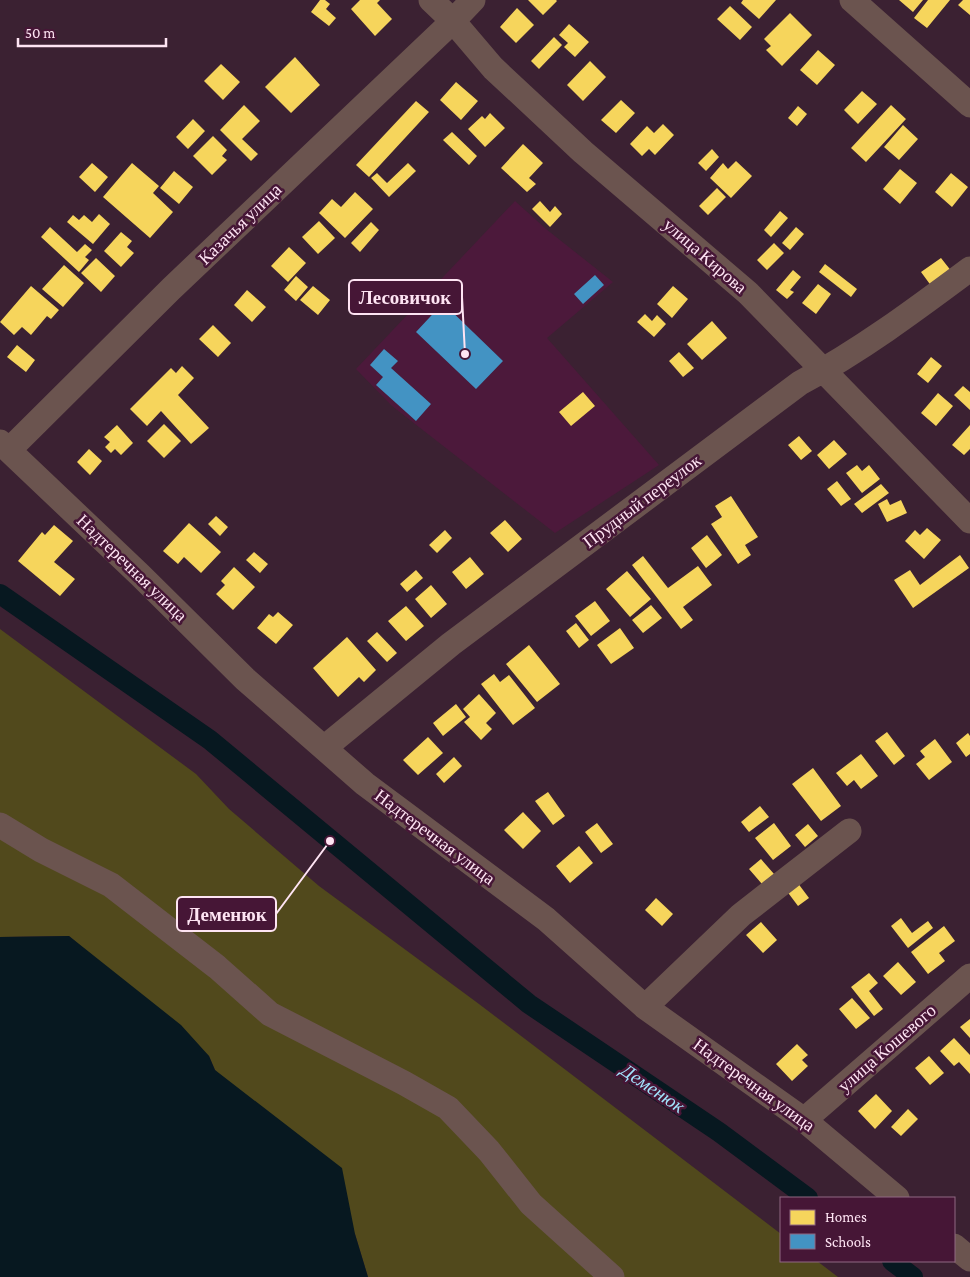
<svg xmlns="http://www.w3.org/2000/svg" width="970" height="1277" font-family="'Crimson Pro',serif">
  <rect width="100%" height="100%" fill="#3b2132"/>
  <path fill="#4c193b" d="M515,201L546,229L613,282L547,338L659,465L555,533L392,406L356,369Z"/>
  <path fill="#51491c" d="M0,629L196,774L229,809L319,886L479,1004L781,1234V1261H817L838,1277H368L355,1234L215,1070L209,1056L69,936L0,937Z"/>
  <path fill="#071820" d="M69,936L181,1025L209,1056L215,1070L342,1168L355,1234L368,1277H0V937Z"/>
  <path fill="#f6d55c" d="M320,0H325L330,4L326,9L336,18L329,26L311,12Z
    M360,0H380L377,3L392,19L375,36L351,9Z
    M528,0H556L557,1L543,15Z
    M743,0H776L759,19L741,3Z
    M899,0H923L913,12Z
    M928,0H950L927,28L914,18Z
    M963,0H970V15L958,5Z
    M730,6L752,27L740,40L717,19Z
    M517,8L534,25L516,43L500,27Z
    M790,13L812,35L782,66L766,50L771,46L764,39Z
    M569,24L589,42L575,57L564,47L568,43L559,35Z
    M554,37L562,45L539,69L531,61Z
    M818,50L835,65L817,85L800,70Z
    M295,57L320,85L291,113L265,87Z
    M590,61L606,77L583,101L567,85Z
    M221,64L240,82L223,100L204,81Z
    M456,82L478,101L461,120L440,100Z
    M862,91L877,104L858,124L844,110Z
    M621,100L635,113L616,133L601,120Z
    M416,101L429,112L369,177L356,165Z
    M244,105L260,121L242,139L258,154L251,161L220,130Z
    M891,105L906,119L866,162L851,148Z
    M798,106L807,114L797,126L788,118Z
    M490,113L505,128L485,147L468,129L482,116L485,119Z
    M193,119L205,131L188,149L176,137Z
    M663,124L674,135L655,155L649,149L642,156L630,144L647,126L654,133Z
    M903,125L918,139L899,160L884,147Z
    M452,132L477,156L469,165L443,140Z
    M213,136L227,150L222,156L227,160L212,175L193,156Z
    M523,144L543,163L529,178L536,184L527,192L501,168Z
    M712,149L719,157L706,171L698,163Z
    M736,161L752,176L731,198L710,178L723,163L728,169Z
    M92,163L108,177L95,192L79,177Z
    M132,163L159,186L153,193L173,212L150,238L103,197Z
    M408,163L416,171L389,197L371,178L377,173L387,183Z
    M900,169L917,183L900,204L883,189Z
    M174,171L193,187L179,204L160,188Z
    M951,173L968,187L952,207L935,192Z
    M717,188L726,197L708,215L699,206Z
    M355,192L373,209L345,238L319,213L332,199L341,207Z
    M540,201L550,212L555,206L562,214L550,227L532,209Z
    M780,211L788,218L771,237L764,230Z
    M99,214L110,224L93,244L67,222L73,215L79,220L84,215L92,222Z
    M319,221L335,238L318,254L302,237Z
    M371,222L379,230L360,252L351,243Z
    M50,227L77,252L85,244L92,250L85,257L89,260L79,272L41,237Z
    M796,227L804,234L790,250L782,243Z
    M121,232L132,241L127,247L134,253L121,267L104,251Z
    M774,243L784,253L767,270L757,260Z
    M289,247L306,263L288,282L271,266Z
    M96,258L115,276L101,292L81,273Z
    M941,258L952,272L932,287L921,272Z
    M825,264L857,289L851,297L819,272Z
    M64,265L84,283L63,307L42,289Z
    M793,270L801,277L790,290L794,292L787,299L776,290Z
    M296,276L308,287L296,301L284,290Z
    M818,284L831,294L816,314L802,303Z
    M31,286L59,310L51,319L47,316L31,335L22,327L14,335L0,322Z
    M313,286L330,300L318,315L300,300Z
    M673,286L688,299L672,318L657,304Z
    M247,290L266,307L252,322L234,305Z
    M645,314L652,321L657,315L666,324L654,337L637,322Z
    M712,321L727,338L702,360L687,344Z
    M213,325L231,343L218,357L199,339Z
    M17,345L35,360L26,372L7,357Z
    M679,352L694,368L683,377L669,361Z
    M931,357L942,366L928,383L917,374Z
    M182,366L194,378L178,395L209,428L191,444L161,411L147,426L130,409L171,368L176,373Z
    M963,386L970,392V410L954,395Z
    M583,392L595,406L571,426L559,412Z
    M938,393L953,406L936,426L921,413Z
    M164,424L181,441L164,458L147,441Z
    M117,425L133,443L121,455L115,449L111,453L105,447L110,442L104,437Z
    M970,425V449L964,455L952,445Z
    M799,436L812,451L801,460L788,445Z
    M834,440L847,454L829,469L817,455Z
    M89,449L102,461L90,475L77,462Z
    M857,465L862,471L869,465L880,479L862,493L846,473Z
    M837,481L851,499L841,506L827,489Z
    M881,484L889,493L862,513L854,504Z
    M731,496L758,537L745,545L751,555L738,564L711,524L722,517L715,506Z
    M887,499L890,505L901,500L907,513L887,522L878,504Z
    M216,516L228,527L220,536L208,524Z
    M505,520L522,539L508,552L490,533Z
    M189,523L221,552L201,573L184,557L178,564L163,551Z
    M54,525L73,541L54,562L75,579L60,596L18,561L42,532L45,535Z
    M927,528L941,540L924,559L905,541L915,530L920,535Z
    M445,530L452,538L437,553L429,545Z
    M707,535L722,555L706,568L691,548Z
    M254,552L268,564L260,573L246,560Z
    M960,555L969,568L913,608L894,580L910,570L920,585Z
    M643,556L668,588L698,566L712,585L683,607L693,620L681,629L632,565Z
    M470,557L484,574L466,589L452,572Z
    M234,567L255,587L233,610L216,594L225,585L221,581Z
    M416,570L423,578L407,592L400,584Z
    M627,571L651,599L630,617L606,589Z
    M431,585L447,604L431,618L415,599Z
    M595,601L610,621L591,636L575,616Z
    M651,605L662,618L643,633L632,620Z
    M406,606L424,626L406,641L388,621Z
    M278,612L293,625L276,644L257,628L269,614L273,617Z
    M576,623L589,640L579,648L566,631Z
    M620,628L634,648L611,664L597,645Z
    M377,632L397,653L387,662L367,641Z
    M347,637L376,670L364,682L359,677L338,697L313,668Z
    M529,645L560,684L537,702L506,664Z
    M494,674L500,682L509,675L535,708L513,725L481,684Z
    M479,694L496,713L486,723L492,729L481,740L464,722L470,717L463,709Z
    M456,704L466,717L443,736L433,723Z
    M887,732L905,756L894,765L875,741Z
    M968,733L970,736V754L966,757L956,743Z
    M428,737L443,753L418,775L403,760Z
    M935,739L952,762L929,780L916,764L925,757L920,751Z
    M861,754L878,776L861,789L854,780L847,786L836,773Z
    M454,757L462,766L444,783L436,774Z
    M813,768L841,806L821,821L792,784Z
    M548,792L565,816L553,825L535,801Z
    M760,806L769,817L749,832L741,822Z
    M523,812L541,831L523,849L504,830Z
    M597,823L613,844L601,853L585,832Z
    M774,823L791,846L773,860L755,838Z
    M808,824L818,836L805,847L795,835Z
    M579,846L593,863L570,883L556,866Z
    M761,859L774,874L762,884L749,869Z
    M797,882L809,898L798,906L786,890Z
    M656,898L673,914L662,926L645,910Z
    M901,918L912,933L928,921L933,928L908,948L891,926Z
    M761,922L777,940L763,953L746,935Z
    M944,926L955,941L939,953L945,961L928,974L911,952Z
    M898,962L916,982L901,995L883,976Z
    M869,973L878,983L869,991L883,1009L874,1016L851,987Z
    M852,998L870,1018L856,1029L839,1009Z
    M970,1019V1038L960,1027Z
    M954,1038L970,1055V1074L959,1062L954,1066L940,1051Z
    M797,1044L808,1055L802,1060L808,1066L792,1081L776,1064Z
    M929,1056L944,1073L930,1085L915,1068Z
    M876,1094L892,1111L875,1129L858,1111Z
    M908,1109L918,1119L901,1136L891,1127Z"/>
  <path fill="#4393c3" d="M595,275L604,285L583,304L574,294Z
    M443,303L503,361L476,389L416,332Z
    M384,349L398,361L391,368L431,404L416,421L376,385L383,377L370,365Z"/>
  <g fill="none" stroke-linecap="round" stroke-linejoin="round">
    <path stroke="#071820" stroke-width="20" d="M0,594L210,740L529,1004L719,1132L808,1198
      M892,1261L913,1277"/>
    <path stroke="#6b544f" stroke-width="25" d="M431,0L453,21L493,68L583,152L748,293L970,521
      M852,0L970,105
      M0,442L140,575L245,679L365,784L546,919L645,1007L804,1120L897,1198
      M9,450L171,289L453,21L473,0
      M324,748L451,644L800,383C860,351 915,310 970,269
      M0,825L41,850L111,885L217,967L270,1014L404,1083L448,1108L489,1151L531,1204L612,1277
      M645,1007L741,915L849,831
      M804,1120L970,976
      M954,1246L970,1259"/>
  </g>
  <g text-anchor="middle" dominant-baseline="central" stroke-width="5" stroke-linejoin="round" paint-order="stroke">
    <g font-size="18" fill="#fee4f3" stroke="#461636">
      <text transform="translate(240 224) rotate(-44)">Казачья улица</text>
      <text transform="translate(705 256) rotate(41)">улица Кирова</text>
      <text transform="translate(642 501) rotate(-37)">Прудный переулок</text>
      <text transform="translate(132 568) rotate(44)">Надтеречная улица</text>
      <text transform="translate(435 837) rotate(37)">Надтеречная улица</text>
      <text transform="translate(887 1048) rotate(-41)">улица Кошевого</text>
      <text transform="translate(754 1085) rotate(36)">Надтеречная улица</text>
    </g>
    <g font-size="19" font-style="italic" fill="#a2e4fd" stroke="#461636">
      <text transform="translate(653 1088) rotate(34)">Деменюк</text>
    </g>
  </g>
  <path fill="none" stroke="#fee4f3" stroke-width="2" d="M465 354L462 297M330 841L276 914"/>
  <g fill="#fee4f3" stroke="#461636" stroke-width="2">
    <circle cx="465" cy="354" r="5"/>
    <circle cx="330" cy="841" r="5"/>
  </g>
  <g fill="#461636" stroke="#fee4f3" stroke-width="2">
    <rect x="349" y="280" width="113" height="34" rx="5"/>
    <rect x="177" y="897" width="99" height="34" rx="5"/>
  </g>
  <g font-size="19" text-anchor="middle" font-weight="bold" fill="#fee4f3">
    <text x="405" y="304">Лесовичок</text>
    <text x="227" y="921">Деменюк</text>
  </g>
  <rect x="780" y="1197" width="175" height="65" fill="#461636" stroke="#906882"/>
  <rect x="790" y="1210" width="25" height="15" fill="#f6d55c" stroke="#906882"/>
  <text x="825" y="1222" font-size="15" fill="#fee4f3">Homes</text>
  <rect x="790" y="1234" width="25" height="15" fill="#4393c3" stroke="#906882"/>
  <text x="825" y="1247" font-size="15" fill="#fee4f3">Schools</text>
  <path d="M18 38v8h148v-8" fill="none" stroke="#fee4f3" stroke-width="2.5"/>
  <text x="25" y="38" font-size="15" fill="#fee4f3" stroke="#461636" stroke-width="4" paint-order="stroke">50 m</text>
</svg>
